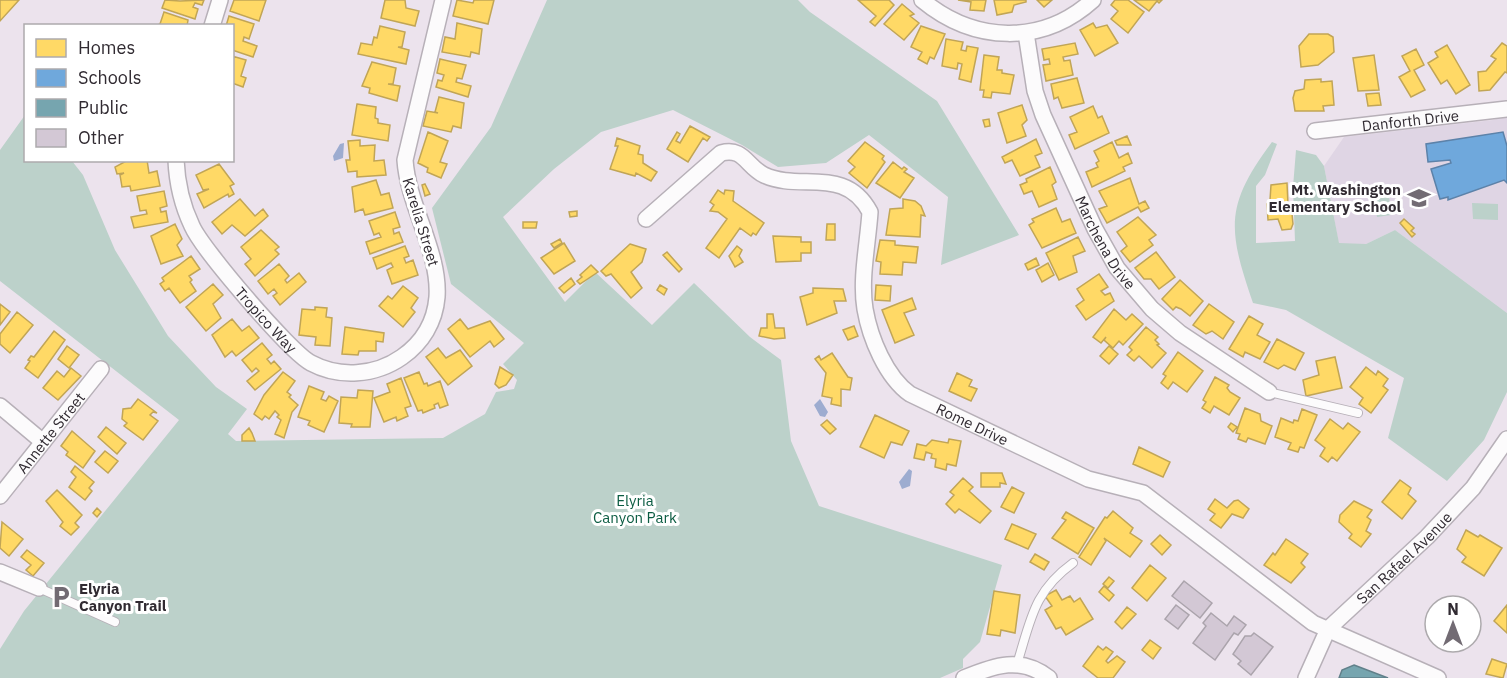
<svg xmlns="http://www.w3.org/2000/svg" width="1507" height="678" font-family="'IBM Plex Sans',sans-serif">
  <rect width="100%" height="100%" fill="#ece3ed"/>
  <path fill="#dfd5e4" d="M1507,116V313L1395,230L1366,244H1339L1324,166L1344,137L1493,120Z"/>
  <path fill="#bcd1ca" d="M547,0H798L810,12L937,101L1019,235L941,265L948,197L869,135L826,163L778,167L742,145L673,110L601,132L554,169L503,217L565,302L595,272L652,325L694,283L750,337L781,360L791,441L819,506L1002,565L980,642L963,659V668L940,678H0V649L24,611L179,420L0,281V150L25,115L26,160L72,161L83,175L115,250L168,336L216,387L247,409L228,434L236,441L443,438L485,414L496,392L514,389L517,380L503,364L524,343L451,284L432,208L491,127Z
    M1272,142L1277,144L1265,175L1256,186V243L1295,241L1293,187L1296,150L1316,155L1324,166L1339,243L1366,244L1395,230L1507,313V392L1484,440L1447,481L1388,438L1404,378L1286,310L1253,303C1228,230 1224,206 1272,142Z
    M1388,186L1391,215L1377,217L1373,188Z
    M1472,203L1498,204V220L1473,219Z"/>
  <path fill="#9dacd0" d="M344,143L343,158L334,161L333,156L340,144Z
    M820,399L828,412L825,417L820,416L814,405Z
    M909,469L912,471L910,486L902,489L899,482Z"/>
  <path fill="#ffd966" stroke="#c1a556" stroke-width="1.5" d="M0,0H19L0,21Z
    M165,0L180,1L204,0L202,5L195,3L193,7L198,9L195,19L162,8Z
    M234,0H266L259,21L230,11Z
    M385,0H405L406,8L419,11L415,26L381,18Z
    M457,0L473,3L474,0H494L488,24L453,16Z
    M858,0H889L894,5L875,26L870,22L876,16Z
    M958,0H986L984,11L970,10L971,2Z
    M994,0H1026V2L1014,5L1012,12L997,15Z
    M1037,0H1052L1044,7Z
    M1115,0H1128L1144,12L1128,33L1111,19L1118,11L1111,5Z
    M1134,0H1162L1159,3L1157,1L1149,11Z
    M902,4L914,14L910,16L919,23L904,40L884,24Z
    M164,12L188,20L187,26H156L160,24Z
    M229,16L254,24L249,39L244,37L243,41L257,46L253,57L232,50V26H226Z
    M457,23L482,29L479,54L471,52L470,57L442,52L445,37L455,39Z
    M1093,23L1096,28L1107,25L1118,43L1095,56L1080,30Z
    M380,26L405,32L402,47H398L409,50L406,64L358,54L361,43L372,45L374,37L377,38Z
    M921,26L945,34L934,59L930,57L927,64L918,59L922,52L911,47Z
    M1309,34H1328L1333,37L1334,52L1318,65L1301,67L1299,46Z
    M946,39L963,42L961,50L966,51L967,46L978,48L971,82L959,79L962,64L958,63L957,69L942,66Z
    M1075,43L1078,54L1063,57L1064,61L1070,60L1073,75L1046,81L1043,65L1050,64L1049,59L1044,60L1042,49Z
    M1502,43L1507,46V73L1505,72L1490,90L1479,91L1478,72L1486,71L1496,59L1491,56Z
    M1447,45L1470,85L1456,94L1447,80L1441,84L1428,63L1438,57L1435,52Z
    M1416,49L1424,65L1414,70L1425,90L1411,97L1399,77L1410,71L1402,56Z
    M984,55L999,57L997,70H1002V73L1014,75L1010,94L992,92L991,98L983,97L984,90H980Z
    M1374,55L1379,90L1358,91L1353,58Z
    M232,56L246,60L241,76L246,78L243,87L232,83Z
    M440,59L466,65L462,79L457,78L456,82L471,86L468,97L436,87L438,80L442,81L444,75L437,73Z
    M372,62L396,68L393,84H388L400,86L397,101L369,93L370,88L362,86Z
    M1077,78L1084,103L1062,108L1058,97L1054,99L1051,84Z
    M1321,79V82L1332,81L1334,105L1323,106L1324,111H1295L1293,98L1295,91L1304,89L1305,80Z
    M1379,93L1381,105L1368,106L1366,94Z
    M439,97L464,103L461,128L453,126L451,132L423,126L427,111L438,113L435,112Z
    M357,104L376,107L375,118L378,119V123L390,125L388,141L352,135Z
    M1022,105L1027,120L1022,125L1026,136L1007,143L998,113Z
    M1093,106L1098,118L1102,116L1109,133L1075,149L1069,135L1077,132L1070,117Z
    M989,119L990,126L985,127L983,120Z
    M690,126L710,137L707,141L703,138L688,162L667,149L677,132L680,134L676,141L680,143Z
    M428,132L448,141L440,162L447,164L441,178L427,172L428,168L418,163Z
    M1127,136L1131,145H1117L1115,141Z
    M617,138L640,146L638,154L643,155V163L657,172L651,181L636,173L635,176L610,169L618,146H615Z
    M1036,139L1042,153L1035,156L1040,167L1020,176L1012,160L1005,163L1002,157Z
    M360,140V146L375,145L374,161L384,160L386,175L357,177V171L348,172L346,160H350L348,141Z
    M865,142L884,156L882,159L885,162L867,188L849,173L855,167L848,161Z
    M1112,142L1119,158L1128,153L1132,163L1123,167L1125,171L1092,187L1086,172L1098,167L1096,163L1099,161L1094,151Z
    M128,160H147L149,173L157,171L160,186L131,191L130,186L122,187L120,175L124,173L117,174L115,167Z
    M893,162L902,169L904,167L907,169L904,172L914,178L900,198L876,183Z
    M219,164L234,184L230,186L234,194L229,197L228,194L204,208L197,194L209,189L203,190L196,175Z
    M1050,167L1056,182L1052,185L1057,199L1039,207L1032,191L1024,194L1020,185L1027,182L1026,179Z
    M1130,178L1139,204L1145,201L1149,208L1141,212L1138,207L1107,223L1099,209L1107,206L1099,191Z
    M376,180L381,195L389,193L393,208L365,215L363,209L355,212L352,187Z
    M1287,183L1288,204H1291L1293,224L1291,229L1282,230L1278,219L1268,220L1267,204L1270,200L1271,185Z
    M425,184L430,194L425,196L422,185Z
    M718,190L724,194L725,190L734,191L733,201L764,223L756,235L753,233L751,236L740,228L719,258L706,248L727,219L718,212L710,211L714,205L710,202Z
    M164,191L167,206L160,208L161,212L166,211L168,222L134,228L131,217L147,214L146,210L140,211L137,196Z
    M240,199L255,216L263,209L268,216L245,236L232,225L222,234L212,222Z
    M903,199L915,201L921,206L925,216L921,215L920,237L886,235L890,209L903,208Z
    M1056,208L1062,222L1070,219L1076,233L1042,248L1029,225L1034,222L1032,219Z
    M577,211V216L570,217L569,212Z
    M395,212L400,227L393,229L394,234L399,232L403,242L370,254L366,242L381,237L379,233L374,235L369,221Z
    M1138,217L1156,235L1149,240L1153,245L1130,262L1121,251L1127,246L1117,232Z
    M1404,219L1414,228L1411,231L1415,234L1412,237L1400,223Z
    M523,222H537L536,228H523Z
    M175,224L182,239L177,245L183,256L161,264L151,236Z
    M827,224H835V240H826Z
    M261,230L279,247L275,250L279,254L255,276L245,264L251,259L241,247Z
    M773,236L801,237V242H811V253H801V261L776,262Z
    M1078,237L1085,251L1073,256L1077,272L1059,280L1046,253Z
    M560,239L562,243L554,248L551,244Z
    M880,240L895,241V245L918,247L916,263L903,262L902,275L880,274L881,262L876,261Z
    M564,243L575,261L554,274L541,258Z
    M630,244L646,249L642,262L631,272L642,288L631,298L611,274L606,276L601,271Z
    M405,246L409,256L404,258L406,263L413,260L418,275L392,284L387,270L393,267L391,263L377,269L373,258Z
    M737,246L742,250L739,256L743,262L735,267L729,256Z
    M667,252L682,269L679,272L663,255Z
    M1156,252L1175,277L1159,289L1151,279H1144L1135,268Z
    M191,256L200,269L189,276L192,280L190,282L196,291L180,303L169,288L165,291L160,284L164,281L162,278Z
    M1036,258L1039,265L1028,270L1025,264Z
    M1048,263L1054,275L1042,282L1036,270Z
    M279,264L289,276L285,280L287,283L299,273L306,282L280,305L273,296L277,293L274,289L268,294L258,281Z
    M591,265L598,272L580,284L577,281L582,277L580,275Z
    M1099,274L1108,287L1101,291L1105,295L1110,293L1114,301L1086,320L1076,306L1084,300L1077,289Z
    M571,278L575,284L564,293L559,288Z
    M1180,280L1203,301L1190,316L1181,309L1176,307L1173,310L1162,299Z
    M213,284L223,295L213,304L221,318L206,331L186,307Z
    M660,285L667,289L664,295L657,290Z
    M876,285L891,286L890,301L875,300Z
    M403,286L418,298L411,308L415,312L403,327L379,306L388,296L392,299Z
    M813,288L843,289L846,301H834L837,313L807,325L800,297L813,293Z
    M912,298L916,309L904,313L914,335L895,343L882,310Z
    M0,304L10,312L0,325Z
    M1209,304L1234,322L1223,339L1212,331L1206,334L1193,325Z
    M315,307L327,308L326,317L332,318L330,346L315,345L316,337L299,335L302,309L315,310Z
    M1114,309L1126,320L1132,314L1143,324L1123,345L1119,341L1113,348L1104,340L1106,337L1101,343L1093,337Z
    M17,312L33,325L10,353L0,344V334Z
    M767,314H773L775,328H784L785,338L774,339L759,336L761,328H767Z
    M1249,316L1263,324L1257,335L1270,342L1260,359L1245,352L1243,357L1229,349Z
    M232,319L242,331L249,326L259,338L236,356L232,351L225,357L212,335Z
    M460,319L468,329L490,321L504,339L494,347L490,341L470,357L448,329Z
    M854,326L858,336L848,340L843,330Z
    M345,327L384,333L383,342L376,341V351H359L358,355L342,354Z
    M1146,327L1158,337L1155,340L1159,344L1157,345L1166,353L1152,368L1139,356L1134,361L1127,355L1132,350L1129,347Z
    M54,331L65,340L38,378L25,368L30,361L28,360L31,356L34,357Z
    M1277,339L1304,353L1295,370L1284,365L1278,369L1264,362Z
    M262,343L272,355L267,359L271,364L274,361L281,369L255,390L247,381L259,371L256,368L252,372L242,360Z
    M67,346L79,355L69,368L58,359Z
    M1109,346L1118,354L1109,364L1100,356Z
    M438,348L446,358L460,350L472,366L448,385L426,357Z
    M1178,352L1203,371L1187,392L1173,382L1168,389L1161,383L1166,376L1163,374Z
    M832,353L848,377L852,378L850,390L841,389V406L831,404L832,398L822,396L826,373L815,359L819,356L821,360Z
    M1335,357L1342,388L1306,396L1303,380L1319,375L1316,361Z
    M500,367L513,375L506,385L499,388L495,384Z
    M1366,367L1376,375L1378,371L1388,379L1383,386L1388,390L1371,413L1359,404L1363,398L1350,387Z
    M71,368L81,376L58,400L43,388L57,371L64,377Z
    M283,372L295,381L287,392L291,395L289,397L298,405L292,412L284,438L275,434L281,420L277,417L279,415L275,411L269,419L265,416L262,420L254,414L264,395Z
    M419,372L424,384L427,383L428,386L440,381L448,405L440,408L438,403L434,405L435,408L423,413L422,410L418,411L404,378Z
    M957,373L972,380L969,386L977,389L971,401L949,391Z
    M1215,377L1229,385L1227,388L1230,392L1240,398L1229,415L1214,406L1210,413L1202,408L1206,402L1203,400Z
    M401,378L411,406L405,408L408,416L397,421L396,417L384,422L374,398L390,392L387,384Z
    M309,386L324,392L321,399L326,401L329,396L338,401L324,432L308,425L310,421L298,417Z
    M358,390L373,391L370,427H351L352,424L339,423L341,397L357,398Z
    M138,399L157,413L153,412L150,415L158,421L143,440L124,426L127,423L122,419L123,409L131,408Z
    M1245,408L1260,414L1261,421L1272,426L1265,444L1248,438L1246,442L1238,439L1240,434L1236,433Z
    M1302,409L1317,415L1304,448L1300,447L1298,452L1288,449L1291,443L1275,437L1281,418L1293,423L1294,420L1298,421Z
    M875,415L909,431L902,445L891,442L884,458L860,447Z
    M1330,419L1343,429L1348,423L1360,432L1337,461L1332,457L1328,462L1320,456L1325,448L1315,440Z
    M827,420L836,429L830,434L821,425Z
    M1231,423L1237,427L1233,432L1228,427Z
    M106,427L126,443L117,454L98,437Z
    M249,428L252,433L255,441H242V435Z
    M72,431L95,451L83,468L66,455L68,452L61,446Z
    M949,439L961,441L956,466L947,464L946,470L935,467L936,459L931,458L932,454L926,452L924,460L914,458L917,444L926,446L932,440L948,443Z
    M1139,447L1170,462L1163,477L1133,464Z
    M105,451L118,461L108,473L95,462Z
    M75,466L94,482L89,488L92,491L85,500L69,487L76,477L71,472Z
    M981,473H1002L1006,484L1000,483V487H981Z
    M963,478L973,487L969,491L991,511L980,523L959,509L955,513L946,504L954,495L950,492Z
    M1400,480L1411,488L1408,494L1416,501L1402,519L1382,502Z
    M1012,487L1024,493L1014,513L1001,507Z
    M57,490L82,515L75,523L79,527L71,535L60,526L63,522L46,501Z
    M1215,499L1227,508L1234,501L1238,500L1249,509L1243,518L1232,514L1221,528L1210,520L1215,514L1208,509Z
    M1354,501L1372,510L1367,517L1371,520L1366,531L1371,534L1361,547L1349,538L1352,534L1339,522L1340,515Z
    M97,508L101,512L97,517L93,513Z
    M1113,511L1133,528L1130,533L1142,541L1130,557L1104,538L1106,541L1091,565L1079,557L1105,517L1107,518Z
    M1066,512L1094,528L1078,554L1052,538L1066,520L1062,518Z
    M2,522L23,539L9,556L0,548Z
    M1012,524L1036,534L1028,549L1005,539Z
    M1466,530L1478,537L1480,535L1502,548L1484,576L1462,562L1466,557L1457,549Z
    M1160,535L1171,545L1162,555L1151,544Z
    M1286,539L1308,554L1301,563L1305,567L1291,583L1264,565L1273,553L1275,555Z
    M27,550L44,563L33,576L26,570L31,565L21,557Z
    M1035,554L1049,562L1044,570L1030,562Z
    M1150,565L1166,578L1147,601L1132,588Z
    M1109,577L1114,581L1108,588L1103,584Z
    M1104,586L1114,595L1109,601L1099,592Z
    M1056,590L1062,600L1070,596L1074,602L1080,598L1093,619L1066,635L1061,627L1056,629L1045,610L1052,606L1045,596Z
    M994,591L1020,595L1015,633L1001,630L1000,636L987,634Z
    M1507,605V633L1494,621Z
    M1127,607L1136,614L1122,629L1115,622Z
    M1150,640L1161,648L1153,659L1142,650Z
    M1098,646L1103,650L1106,647L1113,652L1106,661L1108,663L1117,656L1125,662L1113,678H1098L1083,666Z
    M1492,659L1507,664L1503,678L1486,674Z"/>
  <path fill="#6fa8dc" stroke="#5c82a9" stroke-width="1.5" d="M1503,132L1507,146V183L1504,180L1448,200V197L1440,199L1431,169L1451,163L1450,160L1428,162L1426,144Z"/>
  <path fill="#76a5af" stroke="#61808a" stroke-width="1.5" d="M1354,665L1388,678H1339L1342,670Z"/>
  <path fill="#d3c8d5" stroke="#aba4ac" stroke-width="1.5" d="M1184,581L1212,603L1200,618L1172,596Z
    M1176,605L1189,615L1178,629L1165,619Z
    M1211,613L1227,626L1234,616L1246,625L1238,635L1234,633L1215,660L1193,643L1206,626L1203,623Z
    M1254,633L1273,647L1251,675L1238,664L1241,661L1233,654L1245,636H1251Z"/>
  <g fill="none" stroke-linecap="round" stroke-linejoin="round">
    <g stroke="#b7b0b8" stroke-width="10">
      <path id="lane" d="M1269,392L1358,413
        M39,588L115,622
        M1017,664C1031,620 1033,592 1073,563"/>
    </g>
    <g stroke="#b7b0b8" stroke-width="18">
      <g id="street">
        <path d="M922,0C974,43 1042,46 1093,0"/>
        <path d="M212,26L220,0"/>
        <path id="s1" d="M1026,33L1035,91L1043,115L1095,229L1117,268L1152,309L1180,333L1269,392"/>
        <path id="s2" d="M1315,131L1507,109"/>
        <path id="s3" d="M176,160C177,184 182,205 192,226C202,249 290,352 311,363C339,378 375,376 402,357C422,343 435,322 437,297C440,252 408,206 405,160L443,0"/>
        <path id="s4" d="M646,219L721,153C744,147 746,166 764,175C800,192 845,165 870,212C868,243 860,279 865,309C870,338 886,377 910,394L1088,479L1143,493L1313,623L1438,678"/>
        <path d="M0,406L43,442"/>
        <path id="s5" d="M0,496L101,369"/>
        <path d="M0,572L39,588"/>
        <path d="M964,678C995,665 1021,656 1049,678"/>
        <path id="s6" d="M1306,678L1328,629L1427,537L1473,488L1507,439"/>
      </g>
    </g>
    <use href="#lane" stroke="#fcfbfc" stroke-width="8"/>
    <use href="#street" stroke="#fcfbfc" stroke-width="15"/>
  </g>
  <defs>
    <g id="school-bare" transform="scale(1.8)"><path d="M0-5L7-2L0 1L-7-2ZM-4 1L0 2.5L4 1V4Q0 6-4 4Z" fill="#726b73" stroke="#fff" stroke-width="2.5" paint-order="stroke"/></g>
    <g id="parking-bare" transform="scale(1.8)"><path d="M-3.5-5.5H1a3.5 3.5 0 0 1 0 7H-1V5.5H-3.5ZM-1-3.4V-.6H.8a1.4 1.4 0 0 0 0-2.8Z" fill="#726b73" stroke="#fff" stroke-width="2.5" paint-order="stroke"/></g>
  </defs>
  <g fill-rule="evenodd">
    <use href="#school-bare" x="1419" y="198"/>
    <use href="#parking-bare" x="61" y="597"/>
  </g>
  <g text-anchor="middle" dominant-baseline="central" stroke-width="6" stroke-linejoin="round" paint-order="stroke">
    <g font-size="15" fill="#312b32" stroke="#fff">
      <text stroke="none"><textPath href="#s2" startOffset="96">Danforth Drive</textPath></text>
      <text transform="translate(421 222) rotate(73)">Karelia Street</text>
      <text stroke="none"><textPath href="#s1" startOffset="226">Marchena Drive</textPath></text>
      <text stroke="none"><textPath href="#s3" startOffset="188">Tropico Way</textPath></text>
      <text stroke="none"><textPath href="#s4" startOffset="534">Rome Drive</textPath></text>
      <text stroke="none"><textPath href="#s5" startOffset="81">Annette Street</textPath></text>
      <text stroke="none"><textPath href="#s6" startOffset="158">San Rafael Avenue</textPath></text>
    </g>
    <g font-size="15" font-weight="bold" fill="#312b32" stroke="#fff" text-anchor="end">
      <text x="1401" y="189">Mt. Washington<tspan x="1401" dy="17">Elementary School</tspan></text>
      <text x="79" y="588" text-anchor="start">Elyria<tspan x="79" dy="17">Canyon Trail</tspan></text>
    </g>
    <g font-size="15" fill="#0b5c42" stroke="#fff">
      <text x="635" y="500">Elyria<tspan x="635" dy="17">Canyon Park</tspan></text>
    </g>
  </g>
  <rect x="24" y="24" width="210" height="138" fill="#ffffff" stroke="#adaaad" stroke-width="1.5"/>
  <rect x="36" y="39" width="30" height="18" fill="#ffd966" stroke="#adaaad" stroke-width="1.5"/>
  <text x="78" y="54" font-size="18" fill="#312b32">Homes</text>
  <rect x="36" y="69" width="30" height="18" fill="#6fa8dc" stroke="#adaaad" stroke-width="1.5"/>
  <text x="78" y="84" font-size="18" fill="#312b32">Schools</text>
  <rect x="36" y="99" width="30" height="18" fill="#76a5af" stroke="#adaaad" stroke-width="1.5"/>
  <text x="78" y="114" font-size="18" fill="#312b32">Public</text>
  <rect x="36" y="129" width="30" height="18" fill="#d3c8d5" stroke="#adaaad" stroke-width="1.5"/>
  <text x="78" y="144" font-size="18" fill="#312b32">Other</text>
  <g transform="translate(1453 624)"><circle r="28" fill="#ffffff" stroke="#adaaad" stroke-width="1.5"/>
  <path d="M0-4.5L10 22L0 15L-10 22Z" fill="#726b73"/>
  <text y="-9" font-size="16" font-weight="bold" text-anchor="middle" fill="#312b32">N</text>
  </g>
</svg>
